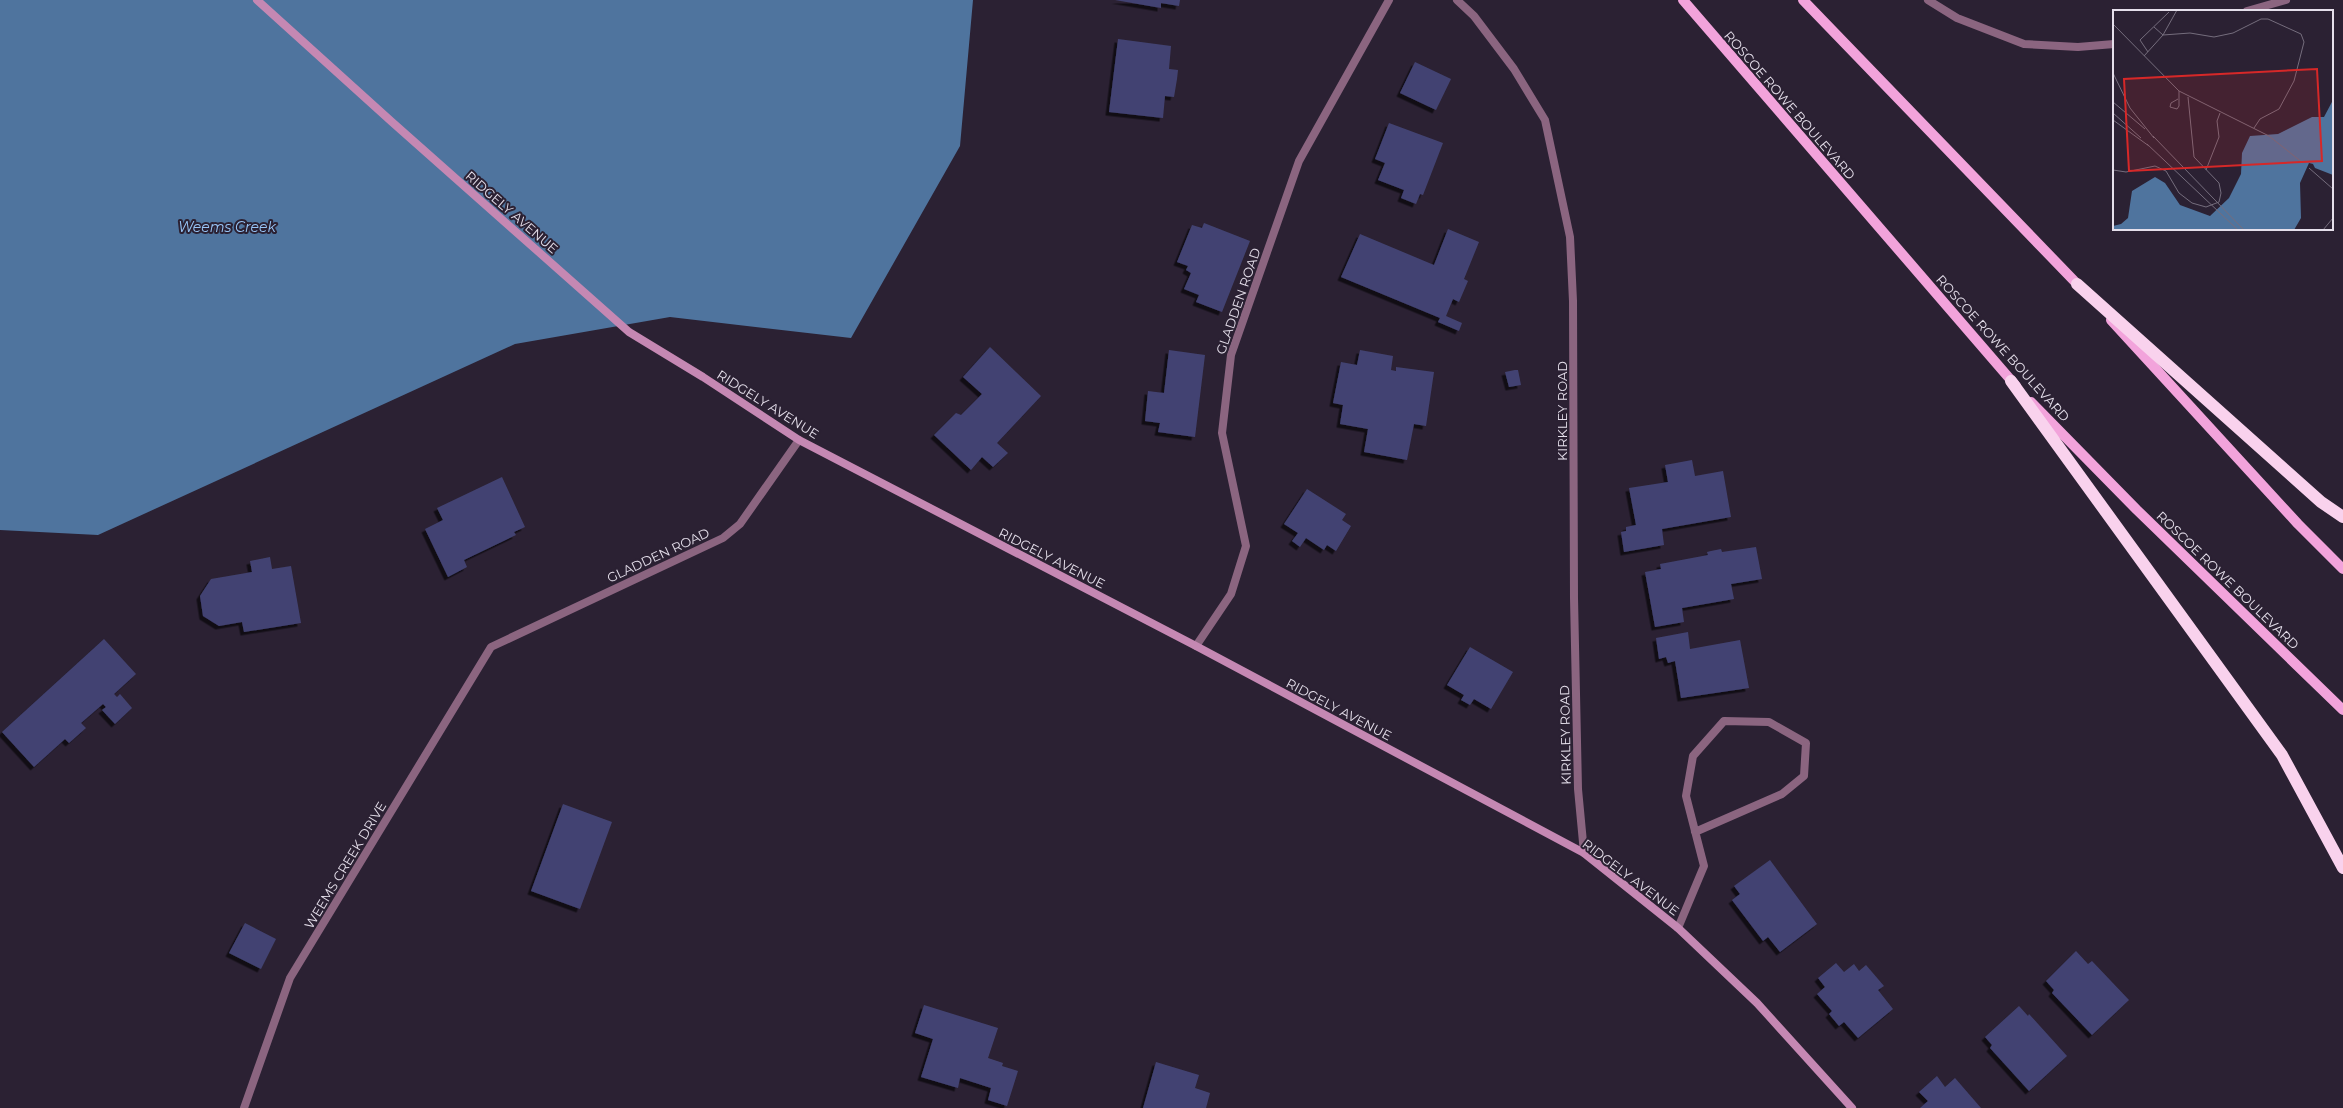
<svg xmlns="http://www.w3.org/2000/svg" width="2343" height="1108" font-family="Montserrat,sans-serif">
  <defs>
    <filter id="shadow"><feDropShadow dx="-3.5" dy="3.5" stdDeviation="0" flood-color="#0009"/></filter>
  </defs>
  <rect width="100%" height="100%" fill="#2b2133"/>
  <path fill="#4f749e" d="M0,0H973L960,146L851,338L670,317L515,344L98,535L0,530Z"/>
  <path fill="#424372" filter="url(#shadow)" d="M1115,0H1180L1179,6L1161,3V8Z
    M1118,39L1171,46L1169,69L1178,70L1177,79L1174,97L1165,96L1163,118L1109,112Z
    M1415,62L1451,79L1436,110L1400,93Z
    M1389,123L1443,143L1423,195L1420,194L1416,204L1401,198L1404,190L1378,180L1385,163L1375,159Z
    M1204,223L1250,241L1222,312L1196,302L1199,295L1184,289L1191,273L1186,270L1188,266L1177,262L1192,225L1202,228Z
    M1448,229L1479,242L1464,279L1468,281L1459,302L1453,299L1446,316L1462,323L1459,331L1438,322L1440,318L1341,277L1360,234L1434,265Z
    M990,347L1041,396L997,443L1008,453L993,467L982,457L971,470L934,435L956,413L961,415L982,394L963,377Z
    M1169,350L1205,355L1195,437L1158,432L1160,423L1145,421L1148,391L1164,393Z
    M1360,350L1393,356L1391,370L1396,371V367L1434,372L1426,426L1414,424L1407,460L1364,452L1368,429L1340,424L1343,405L1333,403L1341,362L1357,365Z
    M1515,370H1518L1521,385L1509,387L1505,372Z
    M1692,460L1695,476L1723,471L1731,517L1662,529L1664,545L1624,552L1621,532L1626,531V527L1636,525L1629,488L1668,482L1665,465Z
    M502,477L525,527L514,532L516,535L464,560L467,567L448,577L425,529L443,520L437,508Z
    M1307,489L1346,514L1342,520L1351,526L1336,551L1327,545L1324,550L1306,538L1300,547L1292,541L1298,533L1284,524Z
    M1756,547L1762,579L1731,584L1734,599L1682,608L1684,622L1655,627L1645,572L1661,569L1660,564L1708,555L1707,552L1711,551L1721,549L1722,552Z
    M270,557L272,569L291,566L301,623L244,632L242,622L219,626L203,616L200,596L211,579L252,572L250,561Z
    M1688,632L1690,649L1740,640L1749,688L1681,698L1675,661L1668,663L1666,657L1659,659L1656,638Z
    M104,639L136,674L114,694L117,697L120,694L132,708L115,724L102,710L106,707L103,704L81,723L86,728L69,743L65,739L34,767L2,732Z
    M1470,647L1513,672L1491,709L1474,699L1470,705L1461,700L1464,695L1447,685Z
    M563,804L612,822L580,909L531,891Z
    M1770,860L1817,924L1780,952L1768,937L1763,941L1732,900L1740,894L1734,886Z
    M245,923L276,939L261,969L229,953Z
    M2076,951L2088,964L2092,961L2129,1000L2092,1035L2052,993L2054,990L2046,981Z
    M1836,963L1844,972L1854,964L1859,971L1866,965L1884,986L1878,990L1893,1009L1858,1038L1844,1022L1839,1026L1829,1014L1832,1011L1817,994L1825,987L1818,978Z
    M924,1005L998,1028L988,1058L1003,1063L1002,1066L1018,1071L1007,1106L988,1100L991,1088L960,1078L958,1088L921,1077L933,1039L915,1033Z
    M2019,1006L2028,1016L2029,1014L2067,1056L2029,1091L1990,1048L1992,1045L1985,1037Z
    M1156,1062L1199,1075L1195,1088L1210,1093L1206,1108H1143Z
    M1937,1076L1945,1087L1955,1078L1981,1108H1920L1928,1101L1919,1092Z"/>
  <g fill="none" stroke-linecap="round" stroke-linejoin="round">
    <path stroke="#8b6580" stroke-width="8" d="M1678,928L1704,866L1686,796L1693,756L1724,721L1769,722L1806,743L1804,776L1782,794L1695,832"/>
    <path stroke="#8b6580" stroke-width="8" d="M1457,0L1474,16L1514,69L1545,120L1570,237L1573,301L1574,598L1578,789L1584,853
      M1928,0L1957,18L2024,44L2078,47L2114,44
      M2247,11L2286,0
      M1196,646L1231,594L1246,546L1222,433L1231,355L1299,161L1389,0
      M244,1108L290,978L491,647L723,538L740,524L799,440"/>
    <path stroke="#c588b3" stroke-width="8" d="M257,0L392,122L629,332L703,377L799,440L1196,646L1584,853L1678,928L1757,1003L1852,1108"/>
    <path stroke="#f2a3db" stroke-width="10" d="M1683,0L2016,386
      M1803,0L2082,289
      M2111,320L2298,524L2343,569
      M2031,402L2137,510L2343,710"/>
    <path stroke="#f9d2ed" stroke-width="12" d="M2077,284L2321,502L2343,517
      M2011,381L2282,755L2343,868"/>
  </g>
  <g text-anchor="middle" dominant-baseline="central" stroke-width="4" stroke-linejoin="round" paint-order="stroke">
    <g font-size="13" fill="#e5dfeb" stroke="#2b2133">
      <text transform="translate(1790 105) rotate(49)">ROSCOE ROWE BOULEVARD</text>
      <text transform="translate(512 212) rotate(41)">RIDGELY AVENUE</text>
      <text transform="translate(1238 301) rotate(-71)">GLADDEN ROAD</text>
      <text transform="translate(2003 348) rotate(48)">ROSCOE ROWE BOULEVARD</text>
      <text transform="translate(768 404) rotate(32)">RIDGELY AVENUE</text>
      <text transform="translate(1562 411) rotate(-90)">KIRKLEY ROAD</text>
      <text transform="translate(658 555) rotate(-25)">GLADDEN ROAD</text>
      <text transform="translate(1052 558) rotate(27)">RIDGELY AVENUE</text>
      <text transform="translate(2228 580) rotate(44)">ROSCOE ROWE BOULEVARD</text>
      <text transform="translate(1339 709) rotate(28)">RIDGELY AVENUE</text>
      <text transform="translate(1565 735) rotate(-91)">KIRKLEY ROAD</text>
      <text transform="translate(345 865) rotate(-59)">WEEMS CREEK DRIVE</text>
      <text transform="translate(1631 877) rotate(37)">RIDGELY AVENUE</text>
    </g>
    <g font-size="14" font-style="italic" fill="#98c5f7" stroke="#2b2133">
      <text x="227" y="227">Weems Creek</text>
    </g>
  </g>
  <g transform="translate(2113 10)">
    <rect width="220" height="220" fill="#2b2133"/>
    <path d="M220,90V165L202,158L200,154L196,153L187,173L188,208L181,220H0V216L8,214L15,208L19,181L42,167L52,173L67,195L97,206L116,188L128,164L129,143L137,126L165,124L199,107H211Z" fill="#4f749e"/>
    <path fill="none" stroke="#756d7d" stroke-width="1" d="M0,14L66,81L156,126L190,153M41,17L50,25L77,23L101,27L120,23L148,9H155L188,24L191,32L181,71L166,99L147,109L141,118M35,42L27,30L56,2M31,46L50,25L64,0M0,63L17,98L41,128M65,89L58,93L57,97L64,99L66,96V81M0,92L32,119M0,103L28,128M0,110L36,136M40,126L131,220M34,134L125,220M196,158L220,179M0,160L13,162L42,156L53,161L66,183L79,193L93,197L106,192L108,183L106,173L81,147L75,87M93,160L106,127L104,111L107,103M210,220L220,208"/>
    <path fill="#d62828" fill-opacity="0.15" stroke="#d62828" stroke-width="2" d="M204,59L209,151L16,161L11,69Z"/>
    <rect width="220" height="220" fill="none" stroke="#e5dfeb" stroke-width="2"/>
  </g>
</svg>
